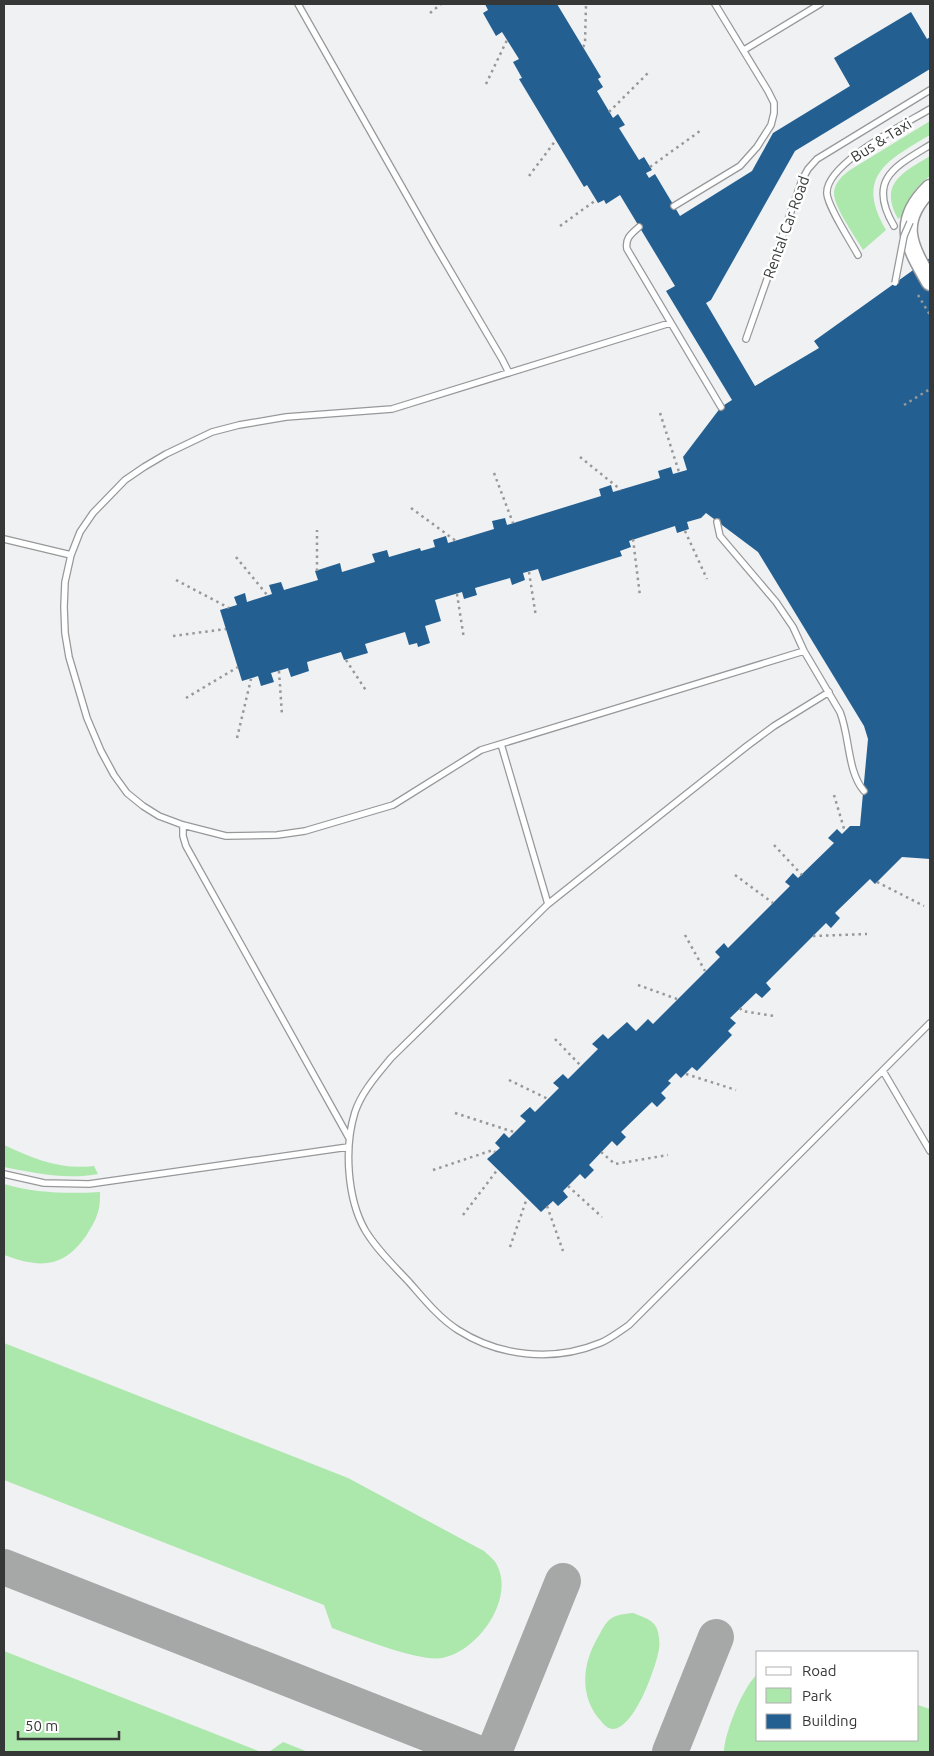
<svg xmlns="http://www.w3.org/2000/svg" width="934" height="1756" font-family="Ubuntu,sans-serif">
  <rect width="100%" height="100%" fill="#eff1f3"/>
  <path fill="#ace7ac" d="M930,121V135C888,160 854,176 886,230L863,250C855,236 833,206 834,192C835,182 843,175 850,170Z
    M930,156V176C916,186 907,199 902,216L898,219C878,183 904,172 930,156Z
    M4,1145C35,1159 59,1170 94,1166L98,1174C67,1180 34,1173 4,1167Z
    M4,1184C35,1193 68,1194 100,1192C100,1199 100,1208 97,1215C95,1222 90,1229 86,1236C62,1269 40,1268 4,1255Z
    M4,1343L348,1478L484,1551C488,1555 495,1560 497,1565C515,1600 477,1652 442,1658C418,1662 357,1637 332,1628L324,1605L4,1480Z
    M633,1613C640,1616 649,1618 654,1624C659,1629 660,1642 659,1649C656,1667 635,1728 613,1729C608,1729 604,1725 601,1721C579,1697 582,1664 598,1637C601,1632 604,1625 608,1621C615,1614 625,1614 633,1613Z
    M4,1651L261,1752H4Z
    M758,1674V1740H918V1705L930,1709V1752H724C724,1734 744,1684 758,1674Z
    M283,1742L308,1752H269Z"/>
  <g fill="none" stroke-linecap="round" stroke-linejoin="round">
    <path stroke="#a6a8a8" stroke-width="36" d="M4,1567L475,1752
      M494,1752L563,1581
      M670,1752L716,1637"/>
  </g>
  <path fill="#235f91" d="M485,4H557L601,77L598,79L603,87L597,91L613,118L618,114L625,125L619,128L639,160L644,157L652,170L646,173L649,178L655,174L680,216L752,171L773,133L850,86L834,58L911,12L927,39L930,37V69L795,151L711,300L706,303L755,386L819,348L814,341L930,258V859L902,857L875,884L870,879L835,913L840,918L831,928L826,923L766,983L771,989L762,998L756,993L730,1018L736,1023L728,1031L732,1035L697,1071L692,1067L681,1078L676,1073L668,1081L671,1083L661,1093L666,1098L657,1107L652,1102L621,1132L626,1137L617,1146L612,1141L589,1165L594,1170L585,1179L580,1174L563,1191L568,1197L558,1206L553,1201L541,1212L487,1159L500,1148L495,1143L504,1133L509,1138L526,1121L520,1116L530,1107L535,1112L559,1088L553,1083L563,1074L568,1079L598,1049L592,1044L603,1034L608,1039L627,1022L636,1031L648,1019L653,1024L720,957L715,952L724,943L728,948L790,886L785,882L793,873L798,878L834,843L828,838L837,829L842,834L850,826H860L868,739L864,726L758,552L706,513L701,518L687,522L689,529L677,533L675,526L629,541L631,547L620,551L622,556L542,581L538,569L523,573L525,580L512,585L510,578L475,588L477,595L464,599L462,592L435,600L441,621L425,626L430,643L418,647L417,643L409,645L405,632L365,644L368,653L344,660L341,652L307,662L309,671L291,677L288,668L271,673L274,682L261,686L258,676L242,681L220,610L237,605L234,597L245,593L247,602L272,594L269,585L281,582L284,590L318,580L315,571L340,563L342,572L375,562L372,554L387,550L389,557L420,548L421,551L435,547L433,540L446,536L448,543L494,529L492,521L505,518L507,525L601,496L599,489L611,485L613,492L660,478L658,471L671,467L673,474L687,470L683,457L721,407L732,400L666,291L675,286L620,195L606,204L604,200L598,203L587,185L584,187L519,79L522,78L513,62L519,59L502,32L496,36L483,13L488,10Z"/>
  <g fill="none" stroke-linecap="round" stroke-linejoin="round">
    <g stroke="#97989a" stroke-width="8">
      <path id="service" d="M298,4L435,245L502,359L509,373
        M744,50L820,4
        M674,206L740,166L757,147L771,125L774,113V103L768,91L715,4
        M894,226C867,180 894,167 930,145
        M639,227C631,234 625,238 627,249L721,407
        M858,255C851,242 828,207 827,194C824,164 907,123 930,109
        M670,323L392,409L286,417L239,425L212,432L166,454L144,467L125,480L93,513L80,532L71,555L65,582L64,607L65,633L69,657L87,718L101,751L114,775L127,793L143,806L159,816L183,825L226,836L277,835L305,831L393,805L481,750L804,651
        M746,339L802,180L808,169L817,159L930,90
        M717,522L720,536L776,602L793,627L804,651L840,712C850,737 847,771 864,791
        M4,539L71,555
        M829,692L774,726L747,746L548,904L391,1058C378,1074 362,1091 355,1112C344,1147 347,1198 365,1230C377,1250 394,1266 409,1282C424,1299 439,1318 458,1330C500,1357 554,1362 600,1343C610,1339 620,1331 629,1325L930,1023
        M501,744L548,904
        M183,825V836L186,846L349,1138
        M883,1071L930,1151
        M4,1174L44,1183L89,1184L348,1147"/>
    </g>
    <g stroke="#97989a" stroke-width="19">
      <path id="secondary" d="M930,188C895,222 909,246 930,282"/>
    </g>
    <path stroke="#979899" stroke-width="2.5" stroke-dasharray="2.5 4" stroke-linecap="butt" d="M430,13L441,4
      M583,47L585,44L586,4
      M486,84L507,40
      M609,112L649,72
      M650,167L700,131
      M529,176L556,140
      M560,226L596,200
      M918,295L930,315
      M904,405L930,389
      M660,413L679,472
      M580,457L621,490
      M494,473L513,523
      M411,508L456,541
      M685,531L707,579
      M633,539L640,596
      M236,557L268,596
      M317,571V530
      M529,572L536,617
      M176,580L229,608
      M457,594L464,639
      M173,636L226,629
      M346,660L367,692
      M279,671L282,715
      M186,698L238,667
      M237,738L251,679
      M834,795L845,832
      M774,845L802,875
      M735,875L773,903
      M877,882L924,906
      M685,935L705,971
      M813,936L867,934
      M638,985L677,999
      M740,1008L742,1011L774,1016
      M555,1039L581,1066
      M686,1074L736,1090
      M509,1080L548,1099
      M455,1113L514,1132
      M601,1152L615,1164L668,1155
      M433,1170L493,1150L495,1152
      M568,1186L602,1217
      M547,1206L563,1251
      M463,1215L498,1169
      M510,1247L527,1198"/>
    <use href="#service" stroke="#fff" stroke-width="5.5"/>
    <use href="#secondary" stroke="#fff" stroke-width="16"/>
    <g stroke="#97989a" stroke-width="8" stroke-linecap="butt">
      <path id="service-bridge" d="M895,283L904,236L910,222"/>
    </g>
    <use href="#service-bridge" stroke="#fff" stroke-width="5.5"/>
  </g>
  <g text-anchor="middle" dominant-baseline="central" stroke-width="5" stroke-linejoin="round" paint-order="stroke">
    <g font-size="15" fill="#363737" stroke="#fff">
      <text transform="translate(881 140) rotate(-32)">Bus &amp; Taxi</text>
      <text transform="translate(786 227) rotate(-70)">Rental Car Road</text>
    </g>
  </g>
  <rect width="934" height="1756" fill="none" stroke="#363737" stroke-width="10"/>
  <rect x="756" y="1651" width="162" height="90" fill="#ffffff" stroke="#afafaf"/>
  <rect x="766" y="1667" width="25" height="8" fill="#ffffff" stroke="#afafaf"/>
  <text x="802" y="1676" font-size="15" fill="#363737">Road</text>
  <rect x="766" y="1688" width="25" height="15" fill="#ace7ac" stroke="#afafaf"/>
  <text x="802" y="1701" font-size="15" fill="#363737">Park</text>
  <rect x="766" y="1714" width="25" height="15" fill="#235f91" stroke="#afafaf"/>
  <text x="802" y="1726" font-size="15" fill="#363737">Building</text>
  <path d="M18 1731v8h101v-8" fill="none" stroke="#363737" stroke-width="2.5"/>
  <text x="25" y="1731" font-size="15" fill="#363737" stroke="#ffffff" stroke-width="4" paint-order="stroke">50 m</text>
</svg>
